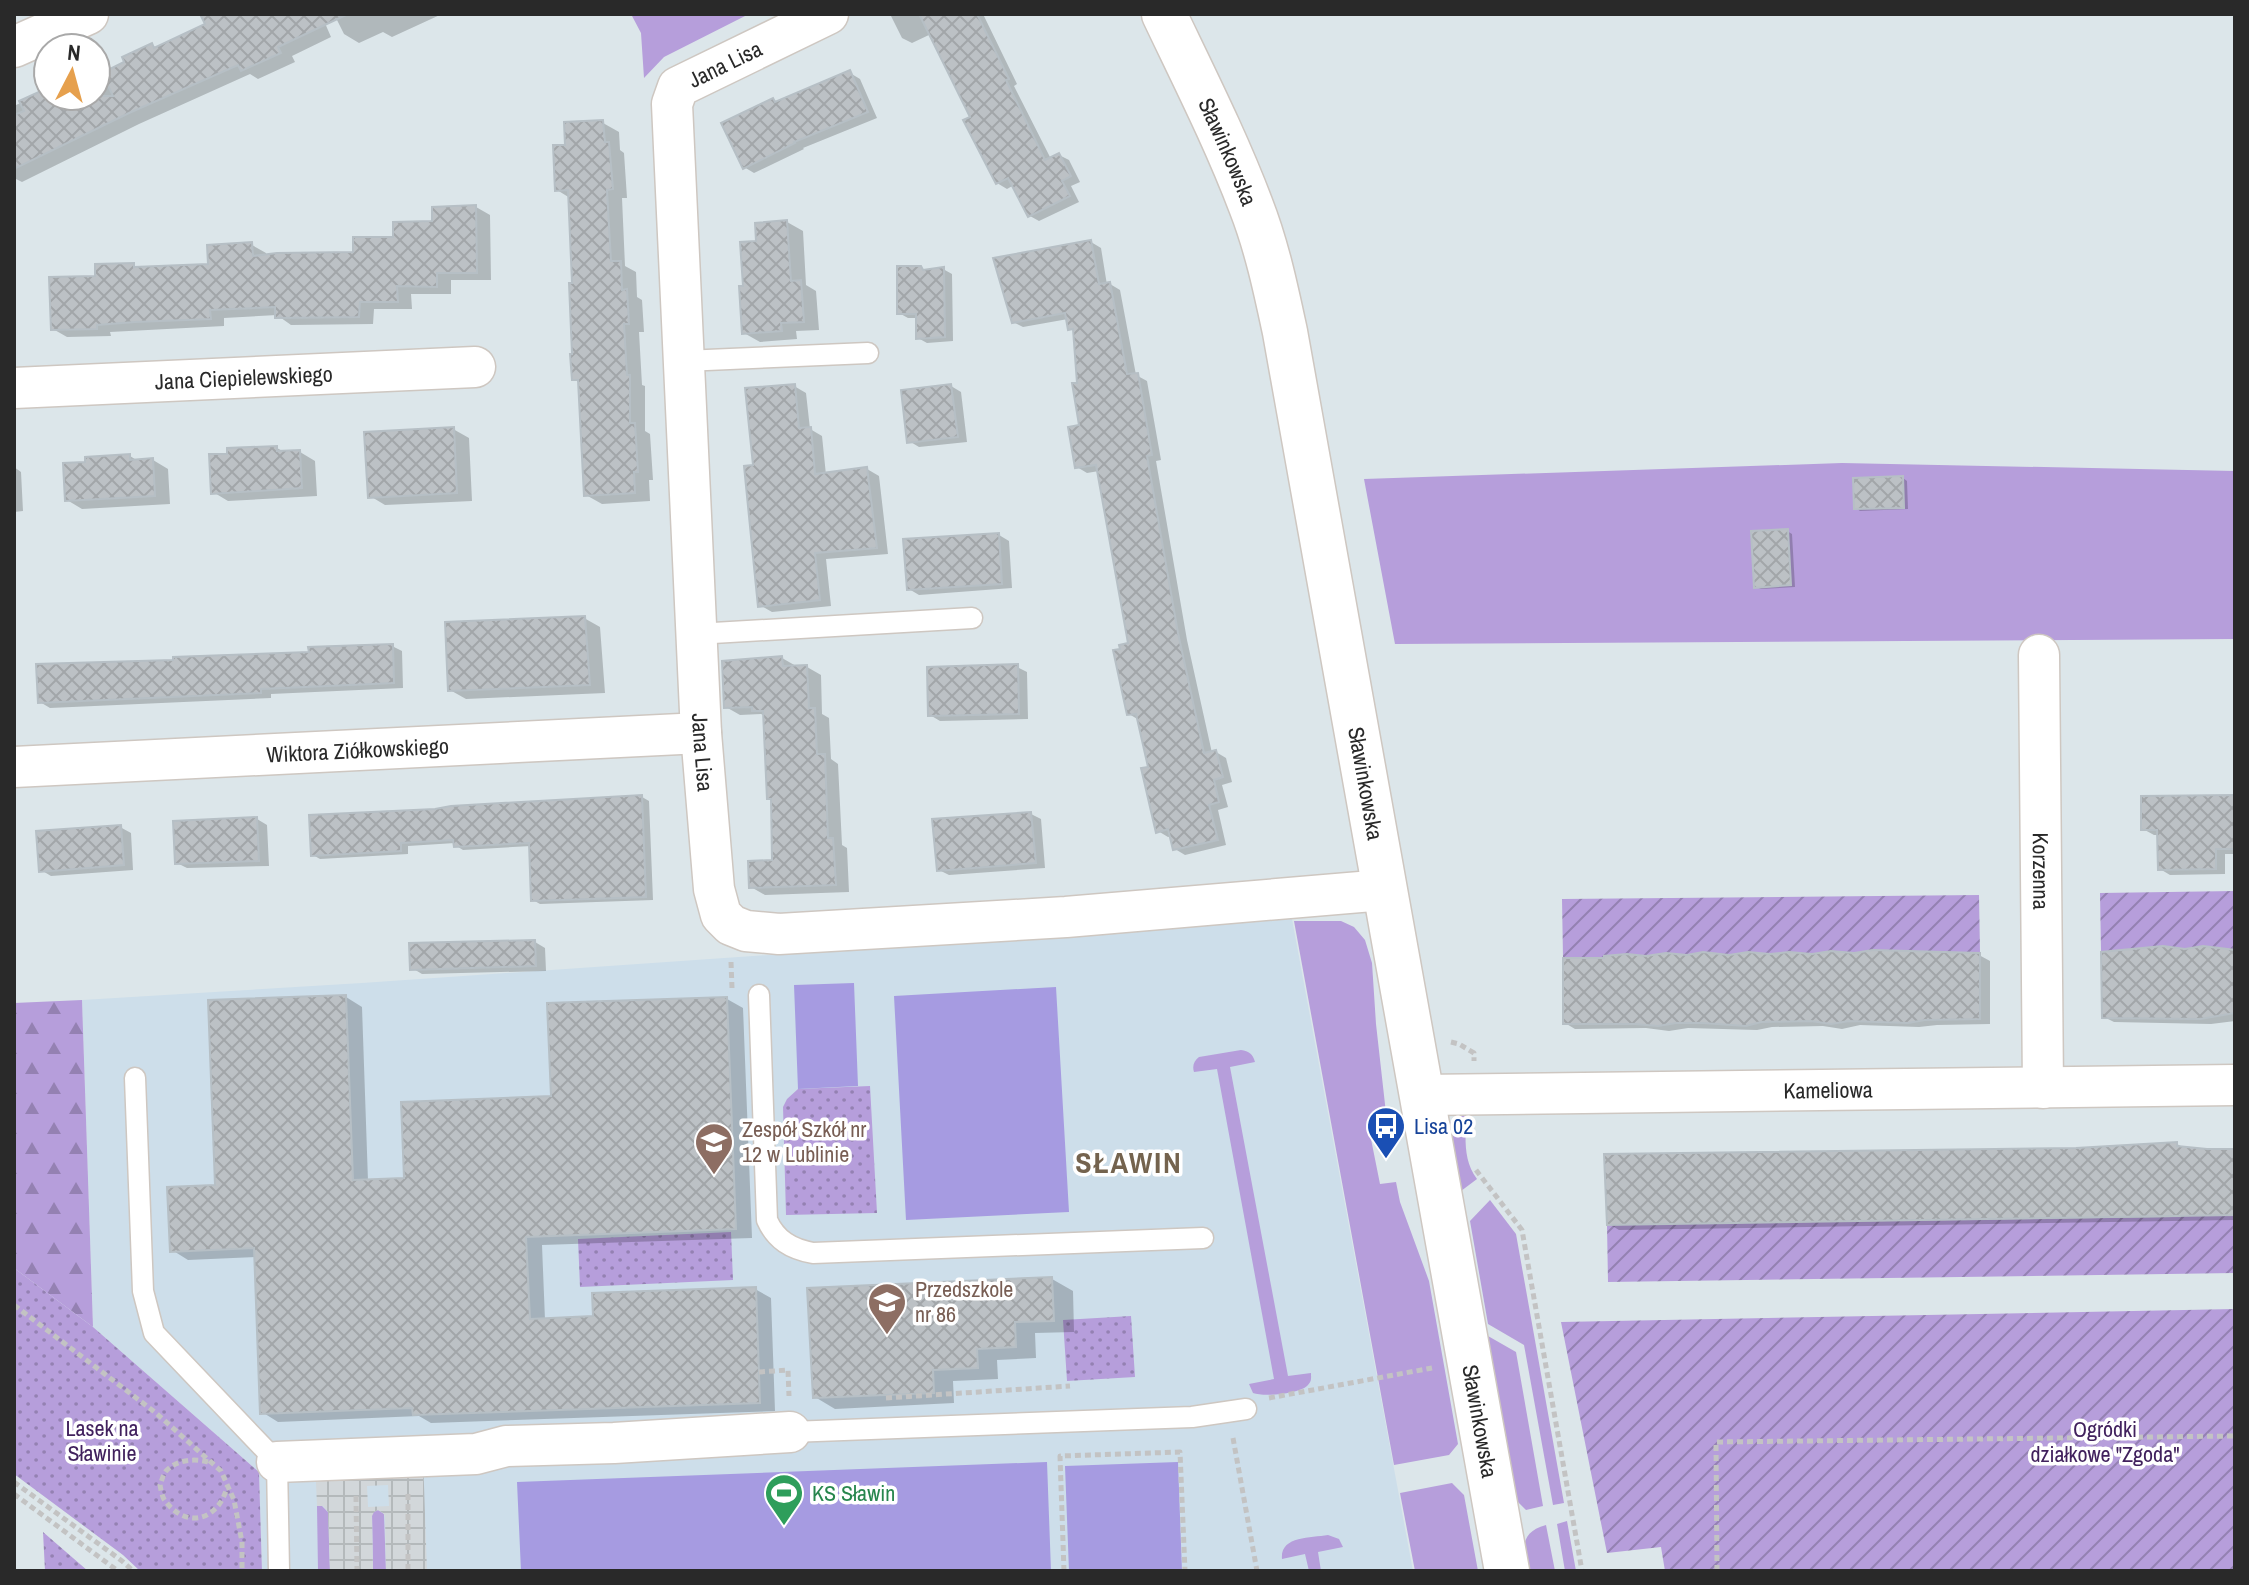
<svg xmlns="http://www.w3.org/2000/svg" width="2249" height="1585" font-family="'Archivo Narrow',sans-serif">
  <defs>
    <pattern id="forest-firs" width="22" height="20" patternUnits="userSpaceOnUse" patternTransform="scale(2)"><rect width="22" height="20" fill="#b69edb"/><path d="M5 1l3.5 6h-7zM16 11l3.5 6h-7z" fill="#9481b2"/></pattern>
    <pattern id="park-dots" width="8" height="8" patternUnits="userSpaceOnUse" patternTransform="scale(2)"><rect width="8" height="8" fill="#b69edb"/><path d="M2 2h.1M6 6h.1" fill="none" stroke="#9481b2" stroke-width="1.8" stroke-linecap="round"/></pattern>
    <pattern id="garden-furrows" width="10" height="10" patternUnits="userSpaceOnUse" patternTransform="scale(2)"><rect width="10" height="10" fill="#b69edb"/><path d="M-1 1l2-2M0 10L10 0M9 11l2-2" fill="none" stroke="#9481b2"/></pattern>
    <pattern id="plaza-grid" width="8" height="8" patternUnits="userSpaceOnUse" patternTransform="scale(2)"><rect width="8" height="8" fill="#d2d7da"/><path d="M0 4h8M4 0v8" fill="none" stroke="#b4b9bb"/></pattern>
    <pattern id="building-cross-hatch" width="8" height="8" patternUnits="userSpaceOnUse" patternTransform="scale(2)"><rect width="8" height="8" fill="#bcc1c5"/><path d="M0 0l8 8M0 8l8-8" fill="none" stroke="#a2a6a9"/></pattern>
  </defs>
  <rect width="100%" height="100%" fill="#dce6ea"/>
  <path fill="#cddeea" d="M1292,919L1413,1571H262L259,1472L93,1327L82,1000L362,983Z"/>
  <path fill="#b69edb" d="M631,14H749L664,57L644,78L641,33Z
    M1842,463L2235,471V639L1395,644L1364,479Z
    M1294,921H1341L1354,927L1365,940L1372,963L1376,1024L1388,1131L1370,1134L1380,1184L1396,1182L1400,1202L1429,1281L1458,1444L1449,1455L1394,1465Z
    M1241,1050C1249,1051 1253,1054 1255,1062L1230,1067L1288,1376L1311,1373C1311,1379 1312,1381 1307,1386C1298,1394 1264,1397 1253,1393L1249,1384L1274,1379L1217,1069L1194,1072C1192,1066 1194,1061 1199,1057Z
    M1466,1111C1466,1136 1462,1159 1477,1179L1461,1191L1448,1125L1458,1114Z
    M1490,1200L1516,1234L1564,1503L1553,1505L1524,1345L1488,1324L1470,1221Z
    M1481,1332L1516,1352L1543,1506L1526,1510L1511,1495Z
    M1452,1483L1464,1495L1478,1571H1415L1400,1493Z
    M317,1506H322L328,1512L330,1571H318Z
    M378,1510L384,1514L386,1571H373L372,1513Z
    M1567,1521L1576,1571H1565L1557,1524Z
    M1546,1525L1555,1571H1525C1523,1548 1520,1532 1546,1525Z
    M1328,1535L1339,1539L1343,1547L1318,1552L1321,1571H1309L1305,1554L1282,1559C1280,1536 1310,1538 1328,1535Z"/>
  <path fill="url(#forest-firs)" d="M82,1000L93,1327L14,1268V1003Z"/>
  <path fill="url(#park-dots)" d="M870,1086L877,1213L786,1215L783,1107L787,1099L798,1089Z
    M731,1232L733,1280L580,1287L578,1239Z
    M14,1268L93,1327L259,1472L262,1571H140L123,1555L14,1474Z
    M1131,1316L1135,1377L1067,1381L1063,1320Z
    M43,1532L88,1571H45Z"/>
  <path fill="url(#garden-furrows)" d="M2235,891V950L2101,952L2100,893Z
    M1979,895L1980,953L1563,958L1562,899Z
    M2222,1214L2225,1216L2235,1215V1273L1608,1282L1607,1225L2181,1217V1215Z
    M2235,1309V1571H1665L1661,1547L1607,1553L1561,1322Z"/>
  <path fill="#a69be1" d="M854,983L858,1086L798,1089L794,985Z
    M1056,987L1069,1212L906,1220L894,996Z
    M1047,1462L1051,1571H521L517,1482Z
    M1178,1462L1182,1571H1069L1065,1466Z"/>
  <path fill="url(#plaza-grid)" fill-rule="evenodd" d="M423,1456L427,1571H386L385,1516L383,1513L378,1510L374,1512L372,1516L373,1571H330L328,1512L323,1506H317L315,1460ZM388,1485L389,1506L368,1507L367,1486Z"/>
  <path fill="#0003" d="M216,14H321L331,37L292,56L295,62L258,79L250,74L139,124L22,182L14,178V106L43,92L48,96H96V78L127,63L151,45L158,49L208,25Z
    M334,14H442L392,37L383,32L359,43L344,34Z
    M890,14H983L1017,84L1014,86L1051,159L1059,155L1069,160L1080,182L1071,186L1079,202L1039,221L1030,216L1014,185L1007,189L997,183L973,118L931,34L912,43L902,38Z
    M1634,14H1702V16Z
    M850,73L860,79L877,118L803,148L804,149L754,173L744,167L773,100L777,103Z
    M603,123L619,132L620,150L624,153L627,198H622L625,266L636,272L637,297L642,300L644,332H639L642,385L645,386V431L650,434L653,480H649L650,501L602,504L586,495L580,383L574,379L575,285L570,198L557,190L567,147Z
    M476,207L490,215L491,280H451V294H411L412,309H374L373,324L291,325L277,315L224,318V326L110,332L111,336L67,337L53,329L97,278L133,265L140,269L210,266L252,245L266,253V256L355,254Z
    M787,222L803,231L806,285L816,291L819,330L796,331L797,339L760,342L744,333L745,288L759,243Z
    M1091,242L1101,248L1107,285L1110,284L1120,290L1136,375L1147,381L1161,460L1156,461L1187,640L1212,753L1216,752L1226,758L1232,782L1222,785L1228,807L1218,810L1226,845L1185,855L1175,849L1172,836L1168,837L1158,831L1150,768L1139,720L1129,714L1131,645L1099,471L1087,473L1077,467L1082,427L1075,331L1070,328L1068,319L1023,327L1013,322Z
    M921,268L927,272L943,269L952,274L953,341L927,343L918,338V318H908L899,313Z
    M794,386L806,393L810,429L822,436L826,475L867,469L879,476L888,554L826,559L831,606L772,612L760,605L755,467Z
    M951,386L961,392L967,442L919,447L909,441Z
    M453,429L469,438L472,501L385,505L370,496Z
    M277,448L286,453L300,452L315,461L317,496L228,501L213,492Z
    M130,456L138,461L153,460L168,469L170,504L82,509L67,500Z
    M14,467L21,472L23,511L14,512Z
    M1903,478L1907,481L1908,509L1860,511L1856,508Z
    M1787,531L1792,534L1795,587L1761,589L1756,587Z
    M999,535L1009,541L1012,588L919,595L909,589Z
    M584,618L600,627L605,693L466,699L450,690Z
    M392,646L402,651L403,688L271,694V698L50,708L40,702L175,662L311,653Z
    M782,658L796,666L807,667L821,675L822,714L829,718L831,759L838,764L842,845L847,848L849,892L765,895L751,887L774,862L773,800L769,798L765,716L761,714L740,715L726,707Z
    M1017,667L1027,672L1028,719L940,721L930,715Z
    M642,797L649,801L653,900L540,904L533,900L531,846L463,850L455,845V843L408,846V854L320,859L313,855Z
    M2235,797V854H2225V874L2170,875L2160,869L2159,835H2154L2143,829Z
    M1031,814L1041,819L1045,868L949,875L939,870Z
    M257,819L267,825L269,866L187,868L177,863Z
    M120,827L131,833L133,870L51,876L41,870Z
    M535,942L545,948L546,971L422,974L412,968Z
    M2235,949V1021L2211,1024L2114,1022L2104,1017L2227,951Z
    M1854,955H1979L1990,961V1024L1937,1025L1919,1027L1860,1025L1842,1029L1823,1026L1772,1027L1757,1030L1688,1028L1669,1031L1646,1028L1575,1029L1565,1023L1646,958Z
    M346,997L362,1007L368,1181L406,1180L727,999L743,1008L752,1238L542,1245L545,1320L595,1318L755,1289L771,1298L775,1411L431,1423L419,1416L278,1422L262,1412L256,1257L188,1260L172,1250Z
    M2177,1144L2184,1148L2235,1151V1220L1619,1230L1609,1224L2076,1150Z
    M1052,1279L1073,1291L1074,1332L1035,1333L1036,1358L997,1360L998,1379L953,1381L954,1403L835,1409L815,1397Z"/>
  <path fill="url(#building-cross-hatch)" stroke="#b6bfc5" stroke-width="2" d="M200,14H348L278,47L281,53L241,71L238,65L129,113L14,169V115L24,111L19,101L43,90L46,96H113L102,73L124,62L122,57L152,43L154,48L205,24Z
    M919,14H977L1009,79L1006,80L1045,160L1059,153L1071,176L1062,181L1070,196L1028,217L1008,178L996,184L963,120L970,117Z
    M850,70L868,112L794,142L795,143L743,169L721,123L773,98L775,102Z
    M603,120L605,142H609L613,189L607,190L611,261H621L622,290L627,289L629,324H624L627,375H630V423H635L638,472H634L635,493L584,496L578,380H572L570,354H572L569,283H572L568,190L555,191L553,145H565L564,122Z
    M476,205L477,273H437V287L397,286L398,302H360L359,317L275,318V307L210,310L211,319L135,322L97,325V329L51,330L49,277L95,276V264L134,263V267L208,264L207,245L252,242L253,256L277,253L353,252V237H393V222L432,221V207Z
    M787,220L791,281L801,280L804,322L781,323L782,331L742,334L739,286H743L740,242L756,241L755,223Z
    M1091,240L1099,284L1110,282L1127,374L1138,373L1152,455L1147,456L1178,633L1204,753L1216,750L1223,777L1214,780L1219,802L1209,805L1218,840L1173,850L1168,829L1156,833L1141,768L1148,767L1136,714L1127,715L1113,650L1120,649L1119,645L1128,643L1096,465L1075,468L1068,427L1079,425L1072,383H1077L1073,329L1068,330L1065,313L1012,323L993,258Z
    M897,266H921L923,270L944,267L945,337L916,339V314H897Z
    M795,384L799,428L811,427L815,474L867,467L877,548L815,553L820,600L758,607L744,466L753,465L745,388Z
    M951,384L958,437L907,443L901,390Z
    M454,427L457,493L368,498L364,432Z
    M277,446V451L300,450L302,488L211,494L209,454H227V448Z
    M130,454V460L153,458L155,496L65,501L63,463L85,462V457Z
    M1903,476L1904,508L1854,509L1853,478Z
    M1788,529L1791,585L1754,588L1751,531Z
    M999,533L1002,584L907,590L903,539Z
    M585,616L590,685L448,691L445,622Z
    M393,644L394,683L261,689V693L38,703L36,664L173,660V657L309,652L308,647Z
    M782,656L783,666L807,665L809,708H815L817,754H825L828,838H833L836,885L749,888L748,861L772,860L771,799H767L763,711H752V707L724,708L722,661Z
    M1018,664L1019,714L928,716L927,667Z
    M642,795L646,897L531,901L529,843L454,847L453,840L401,843V851L311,856L309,815L435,809L451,806Z
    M2235,795V849H2216V869L2158,870L2157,830H2141V796Z
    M1031,812L1036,863L937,871L932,819Z
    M257,817L259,861L175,864L173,821Z
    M121,825L124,865L39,872L36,831Z
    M535,940L536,966L410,970L409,943Z
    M2163,946L2185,949L2203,946L2235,950V1013L2200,1019L2102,1018L2101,952Z
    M1873,950L1980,953V1019L1925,1020L1908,1023L1849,1021L1831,1024L1811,1021L1761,1022L1746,1026L1703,1023H1676L1658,1026L1635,1024H1563V958H1604V956L1627,954L1646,956L1666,953L1687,955L1703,952L1729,955L1748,952L1770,954L1789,952L1812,954L1831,951L1854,953Z
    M346,995L353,1180L404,1178L401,1102L551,1096L547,1003L727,997L736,1229L526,1237L530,1319L593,1316L592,1293L756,1287L760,1403L413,1415L412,1408L260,1414L254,1248L170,1252L167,1187L215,1185L208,1000Z
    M2177,1142V1146L2207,1149H2235V1215L1607,1225L1604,1154L2076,1148Z
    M1052,1277L1054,1321L1015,1322L1016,1347L977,1349L978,1368L933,1370L934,1393L813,1398L807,1288Z"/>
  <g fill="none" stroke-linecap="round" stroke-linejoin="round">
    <g stroke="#cec7c1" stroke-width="23">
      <path id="lane" d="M684,361L868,353
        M696,634L972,618
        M759,995L767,1220C776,1240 791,1249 813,1253L1203,1238
        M135,1078L143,1291L154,1333L277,1462L279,1571
        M790,1432L1192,1417L1246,1409"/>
    </g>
    <g stroke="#cec7c1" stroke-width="43">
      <g id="street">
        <path id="s1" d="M828,14L678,87L672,104L701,733L714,889L721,915L731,925L746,931L779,934L1066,917L1384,890"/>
        <path d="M14,47L88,14"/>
        <path id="s2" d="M14,388L475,367"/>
        <path id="s3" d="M2039,655L2043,1088"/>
        <path id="s4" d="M14,767L701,733"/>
        <path id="s5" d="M1422,1095L2235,1085"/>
        <path d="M277,1462L476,1454L506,1446L614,1443L790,1432"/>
      </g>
    </g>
    <g stroke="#cec7c1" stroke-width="47">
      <g id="secondary">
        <path id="s6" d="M1164,14C1194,77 1226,140 1251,206C1267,247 1276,290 1285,332L1507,1571"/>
      </g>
    </g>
    <path stroke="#c3c3c3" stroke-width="5" stroke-dasharray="6 4" stroke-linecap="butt" d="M731,962L732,988
      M1451,1042L1459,1044L1474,1053V1061
      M1476,1170L1522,1230L1582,1571
      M14,1305L156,1413L221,1471L234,1500L242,1542V1571
      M759,1372L788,1370L789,1396
      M886,1398L1070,1386
      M1269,1398L1432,1368
      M1233,1438L1257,1571
      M208,1462C194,1458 176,1460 166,1471C163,1475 162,1480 160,1485C161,1490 162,1498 166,1502C188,1530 219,1519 227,1487
      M14,1482L122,1561L133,1571
      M14,1494L118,1571
      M408,1494V1571
      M356,1496L357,1571
      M1064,1571L1060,1456L1180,1452L1185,1571
      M1717,1571L1716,1442L2235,1436"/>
    <use href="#lane" stroke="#fff" stroke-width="20"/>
    <use href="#street" stroke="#fff" stroke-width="40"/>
    <use href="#secondary" stroke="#fff" stroke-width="44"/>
  </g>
  <defs>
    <g id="bus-pin" transform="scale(2)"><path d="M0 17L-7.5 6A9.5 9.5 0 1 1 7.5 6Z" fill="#1a4fb4" stroke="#fff"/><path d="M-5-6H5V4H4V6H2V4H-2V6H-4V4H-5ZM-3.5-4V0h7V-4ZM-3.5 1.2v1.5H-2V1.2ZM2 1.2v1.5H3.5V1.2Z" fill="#fff"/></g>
    <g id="school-pin" transform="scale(2)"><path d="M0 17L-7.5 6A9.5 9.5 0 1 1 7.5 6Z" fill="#8d6e63" stroke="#fff"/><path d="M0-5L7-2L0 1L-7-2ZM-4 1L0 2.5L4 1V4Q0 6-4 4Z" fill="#fff"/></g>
    <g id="stadium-pin" transform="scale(2)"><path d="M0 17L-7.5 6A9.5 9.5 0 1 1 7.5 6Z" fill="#2e9e5b" stroke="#fff"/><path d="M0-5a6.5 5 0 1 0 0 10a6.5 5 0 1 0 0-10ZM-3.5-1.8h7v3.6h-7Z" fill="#fff"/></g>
  </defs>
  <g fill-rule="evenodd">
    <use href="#bus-pin" x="1386" y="1126"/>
    <use href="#school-pin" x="714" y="1142"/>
    <use href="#school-pin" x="887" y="1302"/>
    <use href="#stadium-pin" x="784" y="1493"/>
  </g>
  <g text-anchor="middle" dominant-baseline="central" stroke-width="7" stroke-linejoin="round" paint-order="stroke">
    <g font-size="22" fill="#292929" stroke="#fff">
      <text transform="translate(725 64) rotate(-26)">Jana Lisa</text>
      <text stroke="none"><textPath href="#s6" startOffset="152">Sławinkowska</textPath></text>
      <text stroke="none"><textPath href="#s2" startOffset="230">Jana Ciepielewskiego</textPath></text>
      <text stroke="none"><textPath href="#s4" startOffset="344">Wiktora Ziółkowskiego</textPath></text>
      <text stroke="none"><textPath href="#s1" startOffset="834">Jana Lisa</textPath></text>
      <text stroke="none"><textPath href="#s6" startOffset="800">Sławinkowska</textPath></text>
      <text stroke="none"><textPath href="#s3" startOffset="216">Korzenna</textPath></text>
      <text stroke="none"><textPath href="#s5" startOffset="406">Kameliowa</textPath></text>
      <text stroke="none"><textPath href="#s6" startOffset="1448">Sławinkowska</textPath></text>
    </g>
    <g font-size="22" fill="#164399" stroke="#fff" text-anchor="start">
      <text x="1414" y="1126">Lisa 02</text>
    </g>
    <g font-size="22" fill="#785e54" stroke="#fff" text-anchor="start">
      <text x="742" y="1129">Zespół Szkół nr<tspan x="742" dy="25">12 w Lublinie</tspan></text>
      <text x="915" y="1289">Przedszkole<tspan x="915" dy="25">nr 86</tspan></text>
    </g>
    <g font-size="22" fill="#41215d" stroke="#fff">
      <text x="102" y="1428">Lasek na<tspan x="102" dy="25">Sławinie</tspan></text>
      <text x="2105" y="1429">Ogródki<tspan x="2105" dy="25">działkowe "Zgoda"</tspan></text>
    </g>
    <g font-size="22" fill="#27864d" stroke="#fff" text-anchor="start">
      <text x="812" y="1493">KS Sławin</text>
    </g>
    <g font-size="30" font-weight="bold" letter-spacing="2" fill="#74634e" stroke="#fff">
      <text x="1129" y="1162">SŁAWIN</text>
    </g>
  </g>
  <rect width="2249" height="1585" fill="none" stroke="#292929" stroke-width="32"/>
  <g transform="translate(72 72) rotate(6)"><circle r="38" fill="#ffffff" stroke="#a9a9a9" stroke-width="2"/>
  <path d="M0-6L14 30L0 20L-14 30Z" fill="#e6a04d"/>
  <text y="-12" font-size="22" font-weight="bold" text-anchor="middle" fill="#292929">N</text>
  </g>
</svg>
